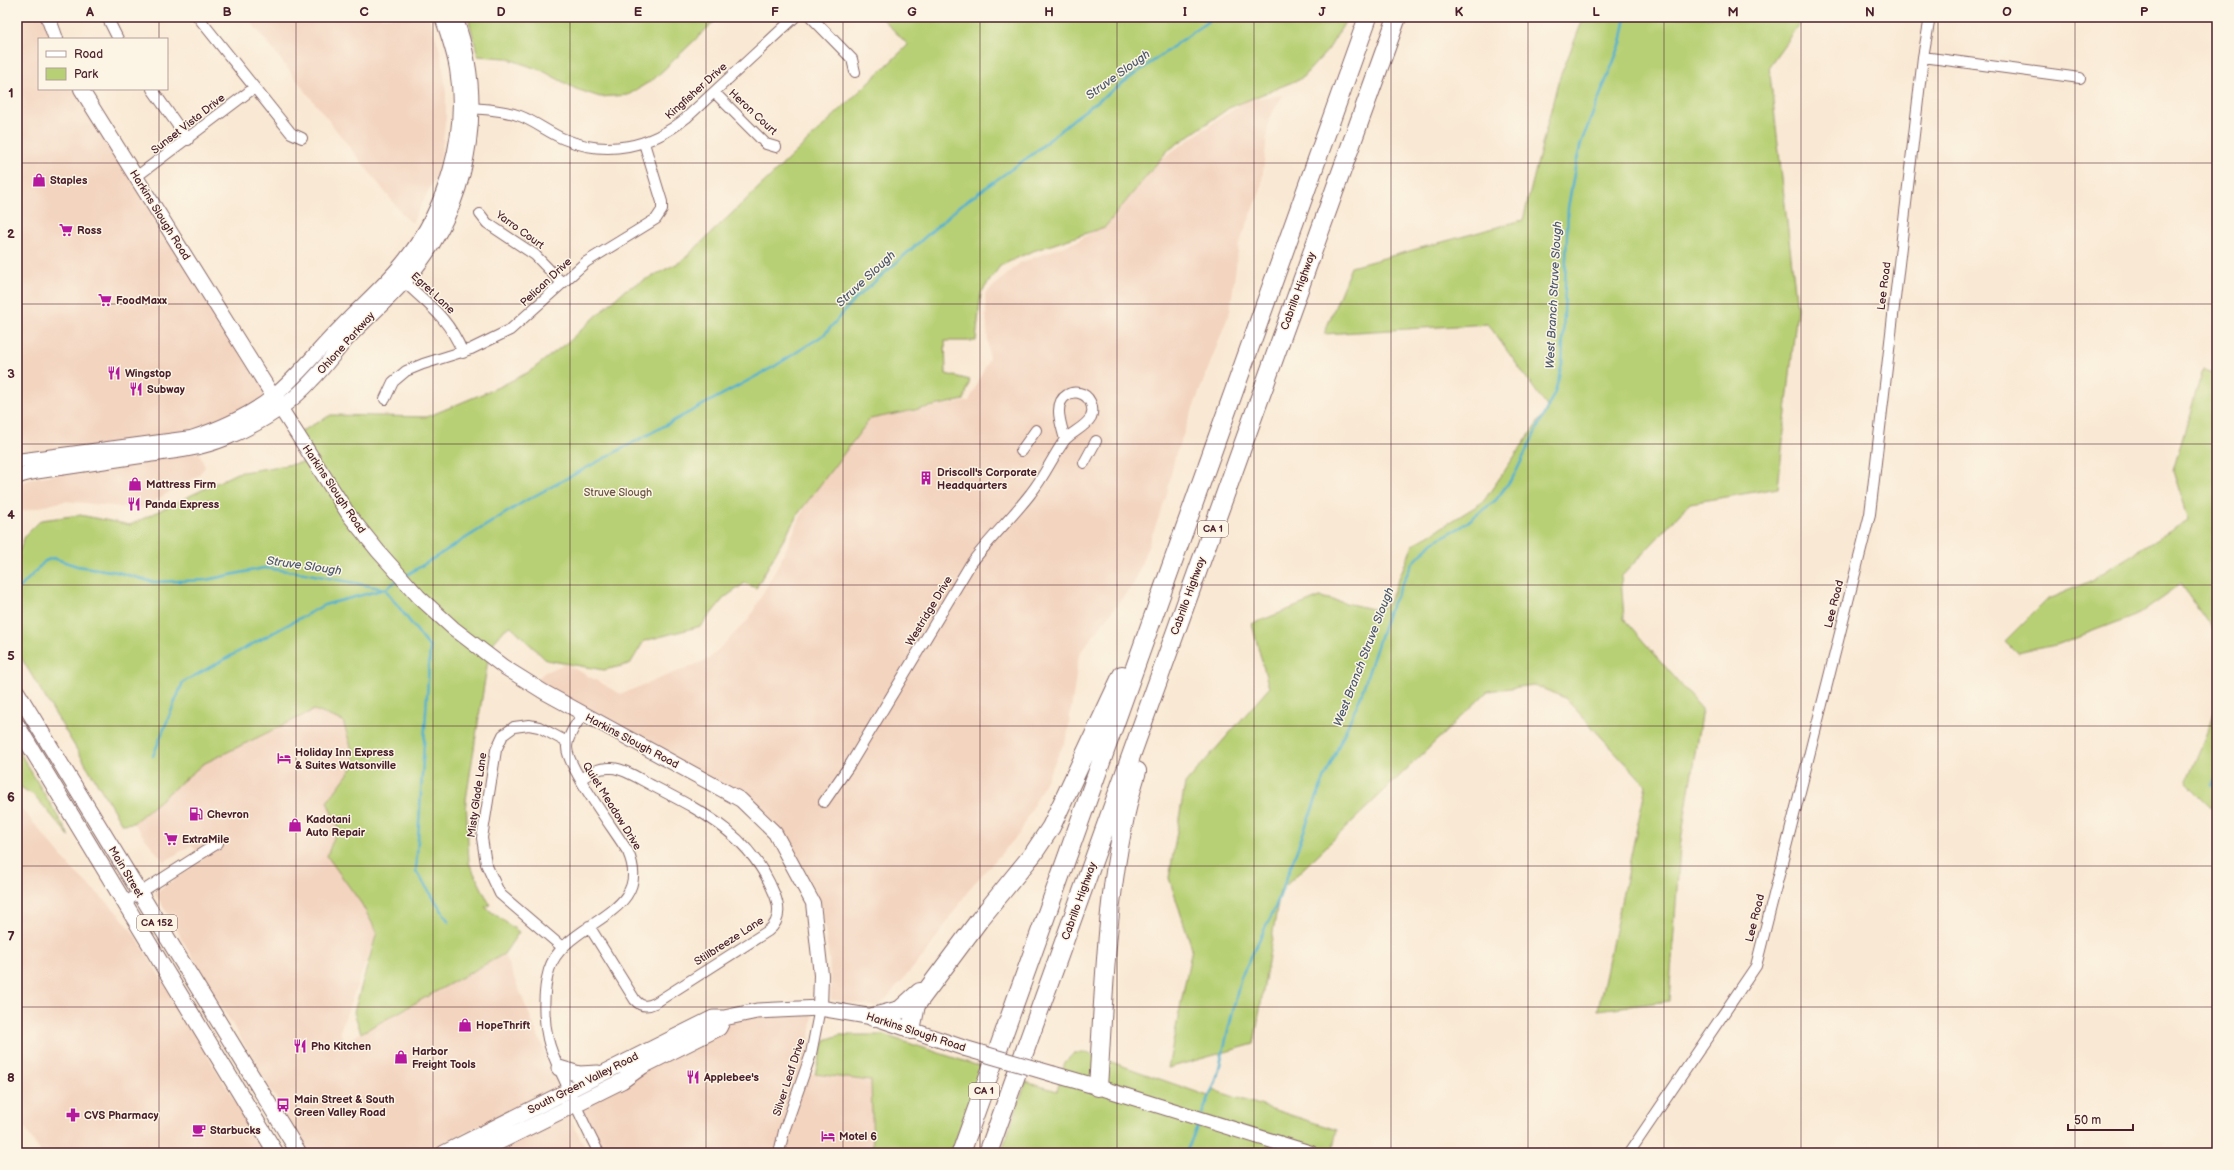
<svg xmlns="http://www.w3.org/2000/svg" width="2234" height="1170" font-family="'Balsamiq Sans',sans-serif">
  <rect width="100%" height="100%" fill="#fcf5e5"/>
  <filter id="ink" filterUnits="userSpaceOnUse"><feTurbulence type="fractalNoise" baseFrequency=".025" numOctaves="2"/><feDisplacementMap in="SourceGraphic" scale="8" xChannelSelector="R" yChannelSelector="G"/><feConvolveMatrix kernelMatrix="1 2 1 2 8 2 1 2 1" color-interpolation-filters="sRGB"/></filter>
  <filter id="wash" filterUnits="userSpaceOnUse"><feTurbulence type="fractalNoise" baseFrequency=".012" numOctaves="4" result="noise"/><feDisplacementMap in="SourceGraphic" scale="16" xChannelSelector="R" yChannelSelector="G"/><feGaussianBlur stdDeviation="0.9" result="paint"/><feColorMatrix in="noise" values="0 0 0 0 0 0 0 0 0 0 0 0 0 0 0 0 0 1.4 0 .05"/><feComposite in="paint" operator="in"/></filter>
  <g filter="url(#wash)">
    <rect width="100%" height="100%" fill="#f9e9d4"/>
    <path fill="#f3d4bf" d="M17,17H49L58,39H39V89H82L273,397L217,429L17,461Z
      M247,17H429L440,50L446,88V117L441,157L436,176L412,223L404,216Z
      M1283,95L1269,118L1261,190L1239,244L1230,311L1175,456L1166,498L1134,583L1079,654L1067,737L1020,833L970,888L926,953L879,1007L831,1000L829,960L822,906L792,846L738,796L536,680L545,672L566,664L621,694L709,659L749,619L780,562L813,489L871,419L969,401L989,359L985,294L1020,263L1078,241L1107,222L1151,166L1247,100Z
      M199,452L205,467L198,476L140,509L65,501L19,512L17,518V485L34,478Z
      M314,710L343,721L359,773L361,903L377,932L340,1031L344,1042L504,954L561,1090L559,1089L421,1153H308L155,893L204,859L191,845L164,862L133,823L203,764Z
      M17,803L72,869L119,914L137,938L266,1153H41L17,1116Z
      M749,1014L813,1015L805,1073L871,1081L873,1153H604L575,1101Z
      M567,1112L588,1153H486Z"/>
    <path fill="#b8d075" stroke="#817850" d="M468,17H719L654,79L628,95L600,97L576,89L543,71L506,58L478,56Z
      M881,17H1348L1328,50L1302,78L1229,108L1167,151L1105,227L1030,252L1000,266L981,293L976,341H945L946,374L970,380L964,400L870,419L798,514L756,588L745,583L724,598L701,626L644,641L630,664L604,670L546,660L511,626L505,629L490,647L466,800L469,863L490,905L485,907L519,932L504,954L361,1033L354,1012L377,932L361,903L327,856L338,827L327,802L356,763L343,721L314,710L203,764L133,823L122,824L17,651V557L25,536L41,520L80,515L130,525L237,473L318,460L298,433L331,415L427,417L501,386L529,372L569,341L625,290L682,261L908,45Z
      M1584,17H1804L1769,66L1797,308L1778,488L1690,503L1621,577L1624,619L1702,709L1680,847L1669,1001L1598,1010L1646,785L1565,698L1534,685L1488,691L1280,891L1254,1044L1168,1068L1192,948L1169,878L1185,784L1269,688L1252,624L1320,597L1376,610L1388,604L1413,545L1483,502L1548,408L1488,324L1324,334L1351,267L1523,220L1558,82Z
      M2203,369L2217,375V635L2181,584L2140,613L2059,644L2017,653L2005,641L2046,600L2088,582L2188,520L2173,471Z
      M2217,703V808L2210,807L2186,783L2211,723Z
      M17,748L70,837L35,796L17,785Z
      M840,1035H884L982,1067L951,1153H873L871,1081L815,1074L825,1040Z
      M1074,1053H1086L1208,1096L1213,1090L1337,1130L1332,1153H1001L1026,1082L1057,1091L1065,1062Z"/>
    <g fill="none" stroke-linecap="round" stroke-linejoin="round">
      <path stroke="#50b0cf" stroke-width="2.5" d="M407,575L525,501L775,366L825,334L853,301L960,206L1034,153L1076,117L1214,17
        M17,591L45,561L53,558L77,566L117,572L153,582L206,580L264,568L304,573L385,589L397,581
        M153,756L183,682L324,605L385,589L430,648L416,871L449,922
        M2213,786L2217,776
        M1202,1114L1216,1081L1241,977L1275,908L1321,786L1360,698L1388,613L1412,564L1433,542L1461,527L1496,500L1515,474L1555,392L1562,363L1568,208L1575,168L1581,143L1621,43L1626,17
        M1186,1153L1199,1122"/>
    </g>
  </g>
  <g filter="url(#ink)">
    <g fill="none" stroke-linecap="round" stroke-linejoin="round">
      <g stroke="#876666" stroke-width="12">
        <path id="street" d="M107,17L118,39
          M198,17L291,133L302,138
          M811,17L852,59L855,72
          M1923,57L2080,78
          M152,89L188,140
          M714,92L766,144L776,147
          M466,108C484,109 504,110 520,116C536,122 549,133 564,139C607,157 651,147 686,118L795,17
          M136,177L254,88
          M480,214L487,223L535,255L562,283
          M399,277C427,304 447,315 463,353
          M385,399L393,382L406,371L423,364L471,349L510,330L586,262L656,219L662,210V202L644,143
          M1021,451L1036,430
          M1084,463L1096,441
          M583,714C577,723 567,736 567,747C566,766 616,832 628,852C656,916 564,920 549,970C543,991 543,1018 548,1039C551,1053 558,1066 564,1079C575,1104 586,1129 599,1153
          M581,779C591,772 599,767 612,768C626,769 641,780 653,786C705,813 751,836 774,893C780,907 781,921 768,931L655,1003C647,1007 641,1007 635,1000L589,926
          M824,802L851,763L970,565C989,539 1012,518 1031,493C1044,477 1052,458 1064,441C1071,432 1085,428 1091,417C1095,407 1089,395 1079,393C1075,392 1070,393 1067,395C1052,404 1062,426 1065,440
          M124,903L218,843
          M562,947L500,894L486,864L482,838L496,750L503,735L514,727L529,725L539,727L567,742
          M779,1153L784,1131L811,1054L820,1008
          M1629,1153L1756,966L1870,514L1923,57L1930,17"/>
      </g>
      <g stroke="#876666" stroke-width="16">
        <path id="secondary" d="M48,17L56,39
          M81,89L281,409L349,515L378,551L419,597L453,628L504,667L544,692L741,800L775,833L813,903L821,975L820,1008
          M17,461L191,438C219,429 250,415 274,396C298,376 317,351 339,329C361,305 386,285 406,259C446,208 468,134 457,69C454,51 448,34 442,17
          M17,477C30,471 46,471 60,468C87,464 114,460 141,456C169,452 197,450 224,439C258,425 288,407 312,380C325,367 336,351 348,338C373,312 401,289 422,260C472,191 486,97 455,17
          M1098,1087L1311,1153"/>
      </g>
      <g stroke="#876666" stroke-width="17">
        <path id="primary" d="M17,692L299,1153
          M17,725L276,1153
          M559,1068L579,1074L598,1073
          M1053,1074L1098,1087
          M444,1153L713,1018H724L757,1011L820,1008L873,1017L964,1048
          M477,1153L622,1081L643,1066L719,1028L724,1018"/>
      </g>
      <g stroke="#876666" stroke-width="20">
        <path id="highway" d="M873,1017L900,1010L920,992
          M911,1030L916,1005L980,919L1033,854L1051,827L1122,675
          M1098,1087C1105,983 1106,871 1137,771
          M961,1153L1368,17
          M988,1153L1397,17"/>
      </g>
      <use href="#street" stroke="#fff" stroke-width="10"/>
      <use href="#secondary" stroke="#fff" stroke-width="14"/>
      <use href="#primary" stroke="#fff" stroke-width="15"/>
      <use href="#highway" stroke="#fff" stroke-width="18"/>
      <g stroke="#876666" stroke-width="17" stroke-linecap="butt">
        <path id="primary-bridge" d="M964,1048L1053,1074"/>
      </g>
      <use href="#primary-bridge" stroke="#fff" stroke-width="15"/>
    </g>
  </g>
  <path fill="none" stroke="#4a1f2b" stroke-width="1" stroke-opacity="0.55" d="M159,17V39M296,17V1153M433,17V1153M570,17V1153M706,17V1153M843,17V1153M980,17V1153M1117,17V1153M1254,17V1153M1391,17V1153M1528,17V1153M1664,17V1153M1801,17V1153M1938,17V1153M2075,17V1153M159,89V1153M17,163H2217M17,304H2217M17,444H2217M17,585H2217M17,726H2217M17,866H2217M17,1007H2217"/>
  <defs>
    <g id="shop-bare" transform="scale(1.08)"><path d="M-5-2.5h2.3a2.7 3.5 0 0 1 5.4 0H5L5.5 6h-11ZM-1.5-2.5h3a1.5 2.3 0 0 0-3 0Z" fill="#b5179e" stroke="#fcf5e5" stroke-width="2.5" paint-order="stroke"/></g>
    <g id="supermarket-bare" transform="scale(1.08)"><path d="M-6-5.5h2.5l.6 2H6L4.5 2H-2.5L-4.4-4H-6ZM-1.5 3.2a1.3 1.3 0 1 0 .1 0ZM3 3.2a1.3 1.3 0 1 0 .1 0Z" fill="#b5179e" stroke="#fcf5e5" stroke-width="2.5" paint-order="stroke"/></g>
    <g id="restaurant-bare" transform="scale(1.08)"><path d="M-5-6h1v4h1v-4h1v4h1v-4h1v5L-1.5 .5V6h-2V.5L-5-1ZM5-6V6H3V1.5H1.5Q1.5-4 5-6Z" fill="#b5179e" stroke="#fcf5e5" stroke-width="2.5" paint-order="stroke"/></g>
    <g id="building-bare" transform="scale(1.08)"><path d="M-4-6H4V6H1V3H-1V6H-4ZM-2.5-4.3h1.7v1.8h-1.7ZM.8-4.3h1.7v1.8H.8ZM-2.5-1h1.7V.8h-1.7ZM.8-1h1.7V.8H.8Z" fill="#b5179e" stroke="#fcf5e5" stroke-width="2.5" paint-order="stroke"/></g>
    <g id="hotel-bare" transform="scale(1.08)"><path d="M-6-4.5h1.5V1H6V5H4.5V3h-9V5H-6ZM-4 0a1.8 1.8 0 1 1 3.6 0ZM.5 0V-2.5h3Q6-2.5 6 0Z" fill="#b5179e" stroke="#fcf5e5" stroke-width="2.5" paint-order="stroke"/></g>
    <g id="fuel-bare" transform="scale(1.08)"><path d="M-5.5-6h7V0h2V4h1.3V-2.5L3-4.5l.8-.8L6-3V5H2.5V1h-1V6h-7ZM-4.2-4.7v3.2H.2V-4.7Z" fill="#b5179e" stroke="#fcf5e5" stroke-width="2.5" paint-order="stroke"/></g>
    <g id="bus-bare" transform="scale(1.08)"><path d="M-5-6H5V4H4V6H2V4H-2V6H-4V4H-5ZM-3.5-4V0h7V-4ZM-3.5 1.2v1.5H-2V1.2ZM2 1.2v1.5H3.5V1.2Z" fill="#b5179e" stroke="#fcf5e5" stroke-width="2.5" paint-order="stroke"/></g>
    <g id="pharmacy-bare" transform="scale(1.08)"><path d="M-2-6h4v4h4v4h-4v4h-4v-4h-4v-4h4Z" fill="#b5179e" stroke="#fcf5e5" stroke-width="2.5" paint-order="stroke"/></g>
    <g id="cafe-bare" transform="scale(1.08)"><path d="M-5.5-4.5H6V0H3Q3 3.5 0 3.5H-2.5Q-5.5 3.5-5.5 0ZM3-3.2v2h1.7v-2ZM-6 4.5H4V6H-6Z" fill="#b5179e" stroke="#fcf5e5" stroke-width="2.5" paint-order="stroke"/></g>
  </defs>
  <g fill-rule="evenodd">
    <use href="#shop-bare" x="39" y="180"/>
    <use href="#supermarket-bare" x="66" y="230"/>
    <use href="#supermarket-bare" x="105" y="300"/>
    <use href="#restaurant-bare" x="114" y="373"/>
    <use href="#restaurant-bare" x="136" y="389"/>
    <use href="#building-bare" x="926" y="478"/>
    <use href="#shop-bare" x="135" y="484"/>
    <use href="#restaurant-bare" x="134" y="504"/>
    <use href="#hotel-bare" x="284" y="758"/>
    <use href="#fuel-bare" x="196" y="814"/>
    <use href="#shop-bare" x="295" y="825"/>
    <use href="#supermarket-bare" x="171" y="839"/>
    <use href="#shop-bare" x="465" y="1025"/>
    <use href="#restaurant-bare" x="300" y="1046"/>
    <use href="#shop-bare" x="401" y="1057"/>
    <use href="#restaurant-bare" x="693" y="1077"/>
    <use href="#bus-bare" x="283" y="1105"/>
    <use href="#pharmacy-bare" x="73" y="1115"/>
    <use href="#cafe-bare" x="199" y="1130"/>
    <use href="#hotel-bare" x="828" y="1136"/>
  </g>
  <g text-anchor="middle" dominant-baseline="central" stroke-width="3" stroke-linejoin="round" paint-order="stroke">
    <g fill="#fcf5e5" stroke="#7f5f63" stroke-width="1">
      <rect x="1198" y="521" width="30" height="16" rx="3"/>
      <rect x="137" y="915" width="40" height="16" rx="3"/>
      <rect x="969" y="1083" width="30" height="16" rx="3"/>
    </g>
    <g font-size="10" font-weight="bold" fill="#4a1f2b">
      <text x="1213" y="529">CA 1</text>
      <text x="157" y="923">CA 152</text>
      <text x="984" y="1091">CA 1</text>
    </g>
    <g font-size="11" fill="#4a1f2b" stroke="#fcf5e5">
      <text transform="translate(696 91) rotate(-42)">Kingfisher Drive</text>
      <text transform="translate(753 112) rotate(43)">Heron Court</text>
      <text transform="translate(188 124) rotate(-38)">Sunset Vista Drive</text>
      <text transform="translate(160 215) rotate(58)">Harkins Slough Road</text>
      <text transform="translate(520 230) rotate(36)">Yarro Court</text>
      <text transform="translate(546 282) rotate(-43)">Pelican Drive</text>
      <text transform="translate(1884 286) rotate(-83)">Lee Road</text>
      <text transform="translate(1298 291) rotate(-70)">Cabrillo Highway</text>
      <text transform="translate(433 293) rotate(43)">Egret Lane</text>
      <text transform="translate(346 343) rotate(-48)">Ohlone Parkway</text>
      <text transform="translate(334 489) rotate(56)">Harkins Slough Road</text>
      <text transform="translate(1188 596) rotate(-70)">Cabrillo Highway</text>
      <text transform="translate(1834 604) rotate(-76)">Lee Road</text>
      <text transform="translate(929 611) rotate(-59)">Westridge Drive</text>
      <text transform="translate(632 741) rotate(28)">Harkins Slough Road</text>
      <text transform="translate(477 795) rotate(-82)">Misty Glade Lane</text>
      <text transform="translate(612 806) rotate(58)">Quiet Meadow Drive</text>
      <text transform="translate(126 872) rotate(59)">Main Street</text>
      <text transform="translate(1079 901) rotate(-70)">Cabrillo Highway</text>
      <text transform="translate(1755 918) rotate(-76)">Lee Road</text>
      <text transform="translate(729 941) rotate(-33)">Stillbreeze Lane</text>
      <text transform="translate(916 1032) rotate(18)">Harkins Slough Road</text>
      <text transform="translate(789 1077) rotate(-72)">Silver Leaf Drive</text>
      <text transform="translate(583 1083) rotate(-27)">South Green Valley Road</text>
    </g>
    <g font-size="11" font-weight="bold" fill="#4a1f2b" stroke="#fcf5e5" text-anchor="start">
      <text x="50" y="180">Staples</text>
      <text x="77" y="230">Ross</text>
      <text x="116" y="300">FoodMaxx</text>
      <text x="125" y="373">Wingstop</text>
      <text x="147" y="389">Subway</text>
      <text x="937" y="472">Driscoll's Corporate<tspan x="937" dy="13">Headquarters</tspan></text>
      <text x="146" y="484">Mattress Firm</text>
      <text x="145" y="504">Panda Express</text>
      <text x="295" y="752">Holiday Inn Express<tspan x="295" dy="13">&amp; Suites Watsonville</tspan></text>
      <text x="207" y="814">Chevron</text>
      <text x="306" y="819">Kadotani<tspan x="306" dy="13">Auto Repair</tspan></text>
      <text x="182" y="839">ExtraMile</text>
      <text x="476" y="1025">HopeThrift</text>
      <text x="311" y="1046">Pho Kitchen</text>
      <text x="412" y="1051">Harbor<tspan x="412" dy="13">Freight Tools</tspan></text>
      <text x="704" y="1077">Applebee's</text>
      <text x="294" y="1099">Main Street &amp; South<tspan x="294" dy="13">Green Valley Road</tspan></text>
      <text x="84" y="1115">CVS Pharmacy</text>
      <text x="210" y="1130">Starbucks</text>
      <text x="839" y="1136">Motel 6</text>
    </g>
    <g font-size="11" fill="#6b5441" stroke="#fcf5e5">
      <text x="618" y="492">Struve Slough</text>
    </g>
    <g font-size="12" font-style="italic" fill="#4c596d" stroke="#fcf5e5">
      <text transform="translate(1118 75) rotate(-36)">Struve Slough</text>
      <text transform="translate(866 279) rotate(-43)">Struve Slough</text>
      <text transform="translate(1554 295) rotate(-87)">West Branch Struve Slough</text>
      <text transform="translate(304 566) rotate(8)">Struve Slough</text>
      <text transform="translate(1364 657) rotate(-69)">West Branch Struve Slough</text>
    </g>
  </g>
  <rect width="2234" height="1170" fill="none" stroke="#fcf5e5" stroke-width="44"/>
  <rect x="38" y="38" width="130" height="52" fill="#fcf5e5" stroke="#b59f9b"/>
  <rect x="46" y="51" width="20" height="6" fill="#ffffff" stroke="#b59f9b"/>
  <text x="74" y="58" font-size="12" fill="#4a1f2b">Road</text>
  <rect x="46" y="68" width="20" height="12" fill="#b8d075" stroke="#b59f9b"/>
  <text x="74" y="78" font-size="12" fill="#4a1f2b">Park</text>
  <path d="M2068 1124v6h65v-6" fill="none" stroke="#4a1f2b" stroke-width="2"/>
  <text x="2074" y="1124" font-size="12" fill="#4a1f2b" stroke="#fcf5e5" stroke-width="3" paint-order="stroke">50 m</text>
  <rect x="22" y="22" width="2190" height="1126" fill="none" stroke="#4a1f2b" stroke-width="1.5"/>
  <g font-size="13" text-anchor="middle" font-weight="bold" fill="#4a1f2b">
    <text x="90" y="16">A</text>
    <text x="227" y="16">B</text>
    <text x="364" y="16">C</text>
    <text x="501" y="16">D</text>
    <text x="638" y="16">E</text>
    <text x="775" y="16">F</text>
    <text x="912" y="16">G</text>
    <text x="1049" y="16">H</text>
    <text x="1185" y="16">I</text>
    <text x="1322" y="16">J</text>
    <text x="1459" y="16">K</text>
    <text x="1596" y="16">L</text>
    <text x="1733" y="16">M</text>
    <text x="1870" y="16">N</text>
    <text x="2007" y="16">O</text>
    <text x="2144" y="16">P</text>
    <text x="11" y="97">1</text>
    <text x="11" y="238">2</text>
    <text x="11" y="378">3</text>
    <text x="11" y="519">4</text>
    <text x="11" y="660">5</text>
    <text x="11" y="801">6</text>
    <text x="11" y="941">7</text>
    <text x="11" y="1082">8</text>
  </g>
</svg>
